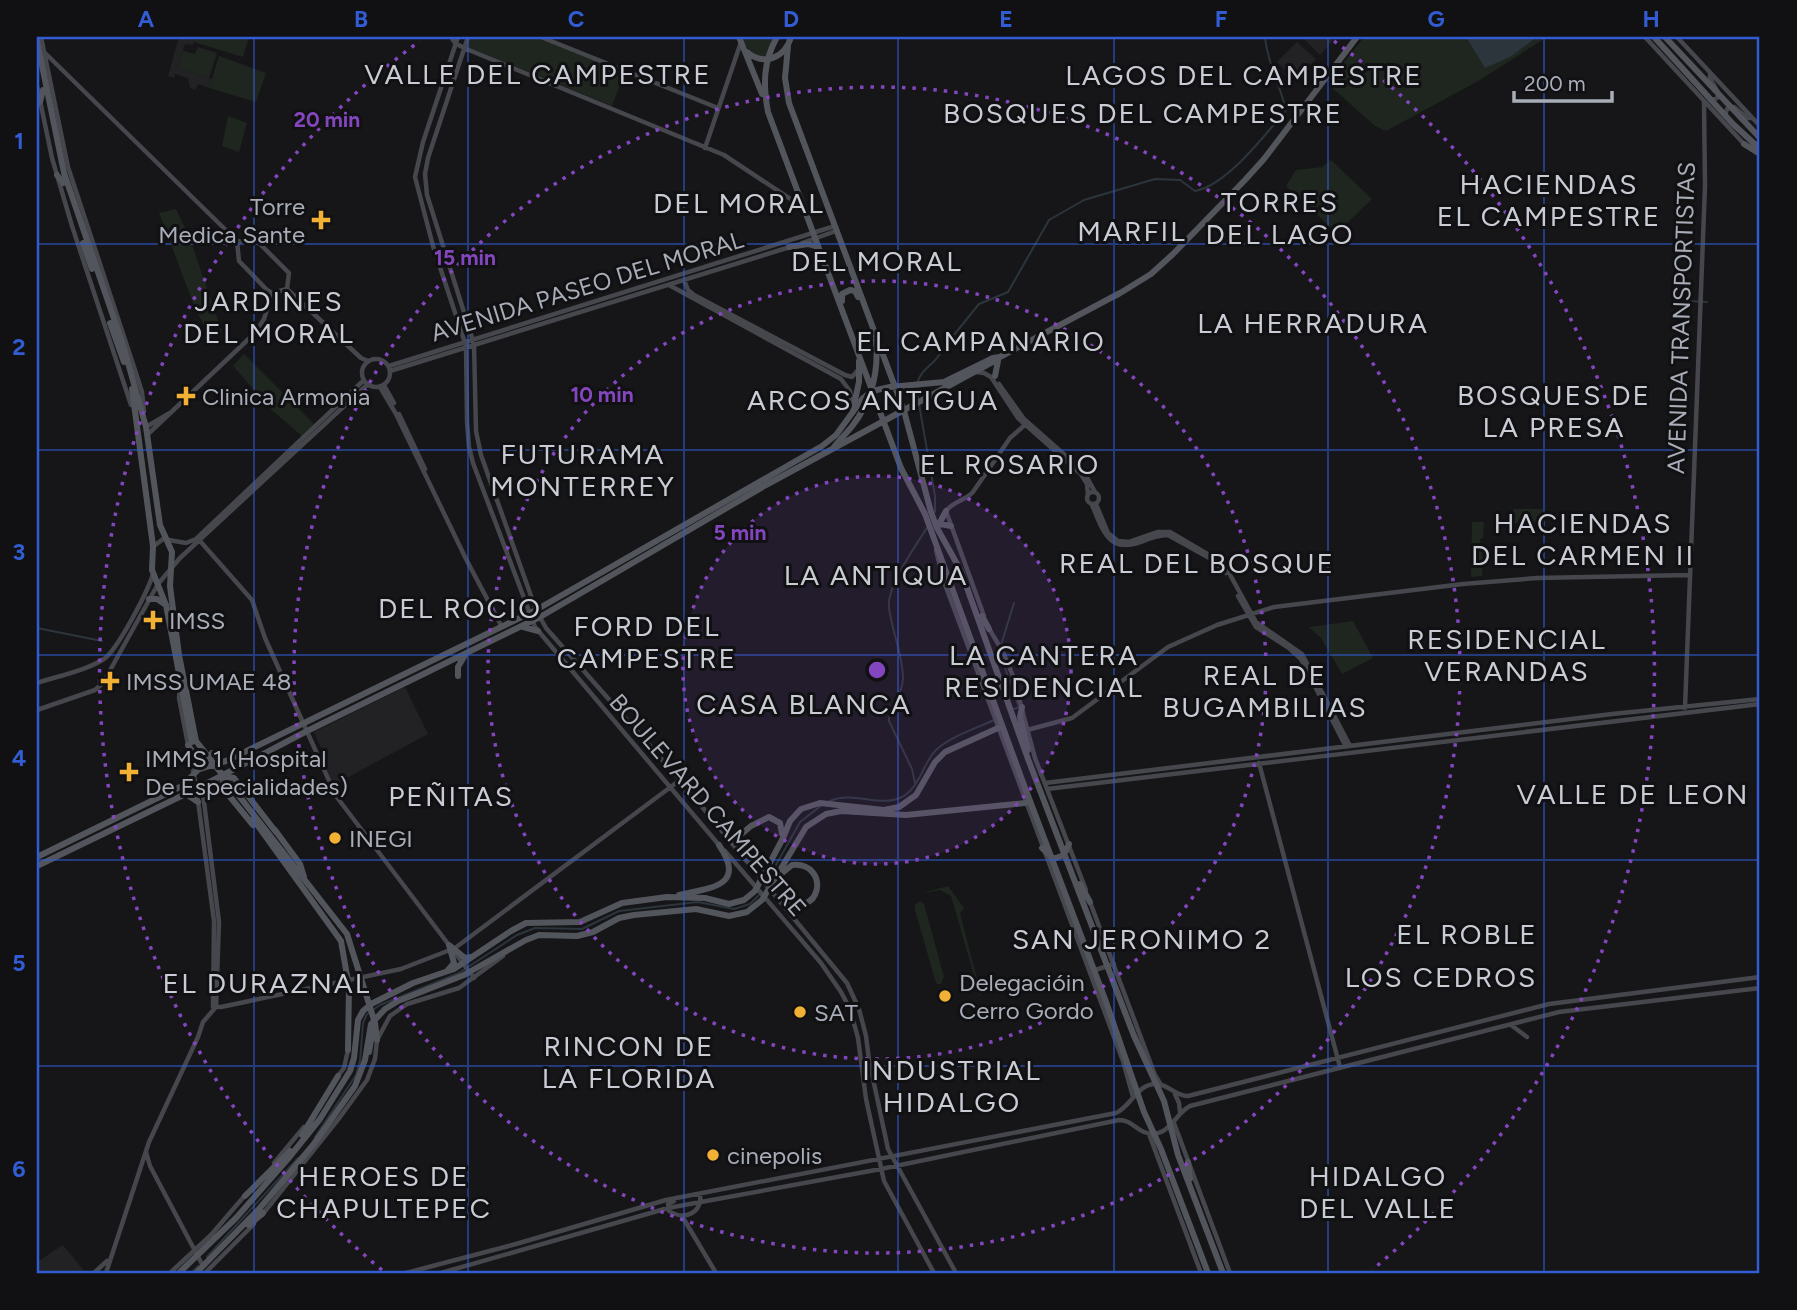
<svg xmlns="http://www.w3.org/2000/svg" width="1797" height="1310" font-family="Figtree,sans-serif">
  <rect width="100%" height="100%" fill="#161618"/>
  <path fill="#222225" d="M179,37H195L193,45L185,44L178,68L212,79L209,88L198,84L195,90L190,88L188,78L175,74L174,78L168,76Z
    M1302,37H1336L1320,55Z
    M1297,42L1316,59L1295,80L1277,62Z
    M405,687L428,734L334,785L325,765L327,761L314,732Z
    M63,1245L86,1273H37V1262Z"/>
  <path fill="#1e261f" d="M195,37H249L243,57L194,42Z
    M471,37H540L625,72L612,106L467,47Z
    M741,37H774L766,57C753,57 746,47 741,37Z
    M1364,37H1547L1480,80L1386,131L1375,126L1330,86V80Z
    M198,47L217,53L209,78L178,68L183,51L195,54Z
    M219,56L266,73L256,102L209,88Z
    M228,116L247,123L239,152L222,146Z
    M1331,160L1372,199L1337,233L1286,186L1296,170L1322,167Z
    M176,209L189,236L222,332L209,335L195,308L159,213Z
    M244,354L314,424L303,437L273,411L233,366Z
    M1513,509H1543L1544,522L1514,523Z
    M1472,522H1484L1483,538L1480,539L1483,559L1482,576L1471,577Z
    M1353,621L1373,658L1342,674L1321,638L1309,627Z
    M948,886L964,908L960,913L981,995L980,996L951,896L940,890L919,894Z
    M920,901L924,904L944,977L941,984H937L935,980L915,910V904Z"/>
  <path fill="#2c353c" d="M1466,37H1537L1510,57L1485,68Z"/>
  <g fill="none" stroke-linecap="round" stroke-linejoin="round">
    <path stroke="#2c353c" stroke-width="2" d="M1690,301L1707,302
      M918,381C922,367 937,364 941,351L979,304L1008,292L1049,220L1084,200L1155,179L1180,180L1195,191C1227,185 1266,134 1286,110C1280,85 1267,62 1265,37
      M918,386V398
      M919,404L935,496V512
      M37,628L102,641
      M1001,645L1014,603
      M999,651L1019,707L1014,709
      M915,783L912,769L889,721C888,704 904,694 903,676C902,653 892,631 889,608C886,586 916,546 928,526
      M830,801C853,791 878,807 900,798C920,789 922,764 936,750C951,736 975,729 994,720
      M767,881L800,822L822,805
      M315,1137L356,1075L360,1061L363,1023L367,1014L380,1005L459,973L517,935L535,928L582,929L619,911L698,902L734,909L750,904L759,895
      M207,1257L298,1158
      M191,1273L198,1266"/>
    <path stroke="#45474d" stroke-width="4.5" d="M41,37L68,167L134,367L142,392L144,411
      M451,37L455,43L464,48L724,155L804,208
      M458,37L423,142L415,177L433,246L466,346L467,422L469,447L473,463L535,627L719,845
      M468,37L428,158L425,174L427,195L474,344L476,431L481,455L536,610L546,628L680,780L847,983L859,1009L866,1036L869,1060L888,1149L956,1273
      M541,37L718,108
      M1645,37L1744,144
      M1677,37L1760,126
      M45,53L237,241L239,261L267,290L272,293
      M1710,73V78L1719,94L1717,98L1710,100
      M37,86L52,158L72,226L131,405
      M1725,116L1727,109L1734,107L1747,118H1751
      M705,148L741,42
      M237,241L259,243L289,273L287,289
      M802,243L836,231
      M684,280L688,290L694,295L845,375L852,377L858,370
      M669,285L841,379L850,391L852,409
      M272,293L287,289L361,358L368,361
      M362 373a14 14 0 1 1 28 0a14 14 0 1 1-28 0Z
      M389,366L835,226
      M390,371L790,247
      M976,372L984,373L991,377L1018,418L1081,474L1087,484L1088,495
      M999,384L1024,419L1084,472L1095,492
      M384,385L394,403
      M380,387L396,414L466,559L502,627
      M399,414L425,469
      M146,427L168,414
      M147,435L255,333L264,319L272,293
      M1087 498a6 6 0 1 1 12 0a6 6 0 1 1-12 0Z
      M1096,504L1108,533L1118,541L1129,542L1158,532H1170L1221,562L1228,571L1256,622L1302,654L1350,746
      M1092,505C1103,530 1108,554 1141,542C1150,538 1159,535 1168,535L1213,560L1226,573
      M200,541L252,600L265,638L336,796L474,978
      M154,546L163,539L186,543L196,539L364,380
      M936,550L943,579L1123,1061L1133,1097
      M1238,596L1256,627L1289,648L1301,659L1346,747
      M984,616L946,511C953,501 965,501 973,492L1010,438L1027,423
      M988,627L1003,652L1013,676L1035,758L1086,890
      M37,683C58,676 85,671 104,659C118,649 148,591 153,574
      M180,687L179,698L196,786L214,921L213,1007
      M1685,708L1705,186L1704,103
      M37,710L95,690L103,683L158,584L180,558L368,384
      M1027,730L1072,718L1168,647L1217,625L1274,607L1463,584L1537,578L1689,575
      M1259,763L1340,1067
      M1045,783L1612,714L1760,699
      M1047,789L1760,704
      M725,851L821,963L841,992L850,1009L858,1038L866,1099L884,1181L934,1273
      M1090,902L1155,1075L1161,1085
      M1095,970L1114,964
      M213,1006L221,1007L401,969L455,948L680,780
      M1511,1025L1527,1037
      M338,1076L344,1068L348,1050
      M1175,1094L1179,1103L1180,1112
      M1174,1123L1230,1273
      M1149,1134L1201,1273
      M146,1152L150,1166L203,1266
      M274,1163L304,1127
      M674,1201L668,1204L669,1211C684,1221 703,1213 700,1194
      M262,1215L340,1117L367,1080L375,1059L377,1040L390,1016L407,1004L459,988L503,956
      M682,1216L716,1273
      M94,1273L107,1261
      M106,1273L149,1142L198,1037L203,1022L216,1007L219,922L202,786
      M170,1273L211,1235L247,1193
      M205,1273L254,1224
      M406,1273L516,1244L666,1200L1116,1113C1132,1106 1137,1083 1157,1084C1169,1085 1176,1096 1188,1096L1549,1004L1760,977
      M441,1273L668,1208L881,1169L1119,1120C1131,1120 1134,1128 1144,1132C1168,1141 1174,1114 1190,1106L1559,1012L1760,988"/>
    <path stroke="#53555c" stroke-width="6" d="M739,37L762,94
      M777,37C763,62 763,85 768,112L901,468L925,514L1021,777L1105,999L1144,1112L1161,1149L1208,1273
      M1654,37L1733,124L1760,149
      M1665,37L1760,138
      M37,41L64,173L123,345L146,427L160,525L172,552L170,586L179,655L196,741L347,934L375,1023L377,1040
      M788,46L785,78L789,103L904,411L931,512L937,528L961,571L1028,759L1134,1036L1164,1101L1178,1155L1223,1273
      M747,52C765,67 785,57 791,37
      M40,102L43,90
      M1744,144L1760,154
      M57,175L63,183
      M83,243L92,269
      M789,247L808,244L818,247
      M1117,295L1151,274L1173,254L1245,180L1264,159L1357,37
      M842,301V294L850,290L855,291L858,297
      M110,323L124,362
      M995,376L998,361
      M132,389L153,546L152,570L166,605L192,742
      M853,409L859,382V361
      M834,447C840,439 847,433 853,425C872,400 879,372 876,340
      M940,524L951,526
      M937,528L946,511
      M149,599H157L166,605
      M982,616L989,629
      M523,627L538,631
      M458,676V667L465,655
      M1022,707L1020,717L1028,750
      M188,745L199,762L211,757L212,753
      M212,781L222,787L253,825
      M223,781L229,777L234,778L276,832
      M186,794L198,802
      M253,819L341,941L349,987L348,1050
      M275,830L300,864L304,877
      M732,842L751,826L769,817L780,823L782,834
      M1042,848L1050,856L1056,858L1064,855L1069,844
      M37,857L182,786L199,769L226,761L536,610L822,446L836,435L863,398L872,391L890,387L944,382L993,358L1000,357L1120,293
      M37,866L202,786L307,731L540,617L766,485L998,359
      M1080,884L1090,902
      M679,895C711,888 747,886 719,845
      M779,897C823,925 831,861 792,865L781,874
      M448,970L454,963L449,945L465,958L471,957
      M369,1052L373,1028
      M302,1135L338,1076
      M1188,1162L1190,1179
      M245,1196L290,1151
      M249,1225L263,1213
      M179,1273L236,1218L287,1160L320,1119L350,1071L354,1058L358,1020L363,1011L371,1004L413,983L454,969L511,931L526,923L580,922L622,903L667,897L705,898L729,904L744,900L755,891L783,838L790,821L801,809L820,803L884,810L899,807L916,795L935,762L945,752L998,728
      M196,1273L259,1209L313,1145L355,1086L365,1060L371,1024L385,1009L398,1001L464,975L526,940L539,935L577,936L593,932L619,918L634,915L696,909L729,916L747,912L762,900L806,827L826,814L841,811L906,815L1025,803"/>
  </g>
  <path fill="none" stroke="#325cd3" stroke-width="2" stroke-opacity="0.55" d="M254,37V1273M468,37V1273M684,37V1273M898,37V1273M1114,37V1273M1328,37V1273M1544,37V1273M37,244H1760M37,450H1760M37,655H1760M37,860H1760M37,1066H1760"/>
  <circle cx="877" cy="670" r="194" fill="#8446be" fill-opacity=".12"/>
  <g fill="none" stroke="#8446be" stroke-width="3.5" stroke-dasharray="3.5 7">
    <circle cx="877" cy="670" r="194"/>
    <circle cx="877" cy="670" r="389"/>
    <circle cx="877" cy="670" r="583"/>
    <path d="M382 1270A778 778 0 0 1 420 41M1334 41A778 778 0 0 1 1372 1270"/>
  </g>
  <g fill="#f2b134" stroke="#111113" stroke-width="2.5">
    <path d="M317.5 209.5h7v7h7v7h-7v7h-7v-7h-7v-7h7z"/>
    <path d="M182.5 385.5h7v7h7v7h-7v7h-7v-7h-7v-7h7z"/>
    <path d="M149.5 609.5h7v7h7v7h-7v7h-7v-7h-7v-7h7z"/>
    <path d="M106.5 670.5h7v7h7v7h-7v7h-7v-7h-7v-7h7z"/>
    <path d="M125.5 761.5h7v7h7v7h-7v7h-7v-7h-7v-7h7z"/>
    <circle cx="335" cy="838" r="7"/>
    <circle cx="945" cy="996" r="7"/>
    <circle cx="800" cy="1012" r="7"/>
    <circle cx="713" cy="1155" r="7"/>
  </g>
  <g text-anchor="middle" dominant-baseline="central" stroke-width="6" stroke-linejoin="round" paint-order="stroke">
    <g font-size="24" fill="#a8adb8" stroke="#111113" text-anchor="start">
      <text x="305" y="206" text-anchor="end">Torre<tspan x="305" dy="28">Medica Sante</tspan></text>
      <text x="202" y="396">Clinica Armonia</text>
      <text x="169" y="620">IMSS</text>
      <text x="126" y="681">IMSS UMAE 48</text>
      <text x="145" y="758">IMMS 1 (Hospital<tspan x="145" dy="28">De Especialidades)</tspan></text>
      <text x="349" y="838">INEGI</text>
      <text x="959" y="982">Delegacióin<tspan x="959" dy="28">Cerro Gordo</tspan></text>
      <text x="814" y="1012">SAT</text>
      <text x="727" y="1155">cinepolis</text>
    </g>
    <g font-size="24" fill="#a8adb8" stroke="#111113">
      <text transform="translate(587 286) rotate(-17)">AVENIDA PASEO DEL MORAL</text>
      <text transform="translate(1681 318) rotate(-88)">AVENIDA TRANSPORTISTAS</text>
      <text transform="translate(708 805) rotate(49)">BOULEVARD CAMPESTRE</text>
    </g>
    <g font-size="28" letter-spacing="2" fill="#c9ccd4" stroke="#111113">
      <text x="538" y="74">VALLE DEL CAMPESTRE</text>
      <text x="1244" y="75">LAGOS DEL CAMPESTRE</text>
      <text x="1143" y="113">BOSQUES DEL CAMPESTRE</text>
      <text x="1549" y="184">HACIENDAS<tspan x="1549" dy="32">EL CAMPESTRE</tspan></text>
      <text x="1280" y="202">TORRES<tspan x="1280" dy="32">DEL LAGO</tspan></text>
      <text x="739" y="203">DEL MORAL</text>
      <text x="1132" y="231">MARFIL</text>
      <text x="877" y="261">DEL MORAL</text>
      <text x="269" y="301">JARDINES<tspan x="269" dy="32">DEL MORAL</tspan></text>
      <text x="1313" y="323">LA HERRADURA</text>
      <text x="981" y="341">EL CAMPANARIO</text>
      <text x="1554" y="395">BOSQUES DE<tspan x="1554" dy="32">LA PRESA</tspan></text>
      <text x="873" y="400">ARCOS ANTIGUA</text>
      <text x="583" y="454">FUTURAMA<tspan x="583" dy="32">MONTERREY</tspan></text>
      <text x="1010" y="464">EL ROSARIO</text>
      <text x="1583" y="523">HACIENDAS<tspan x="1583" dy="32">DEL CARMEN II</tspan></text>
      <text x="1197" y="563">REAL DEL BOSQUE</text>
      <text x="876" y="575">LA ANTIQUA</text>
      <text x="460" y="608">DEL ROCIO</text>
      <text x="647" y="626">FORD DEL<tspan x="647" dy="32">CAMPESTRE</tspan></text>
      <text x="1507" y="639">RESIDENCIAL<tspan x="1507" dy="32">VERANDAS</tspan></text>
      <text x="1044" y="655">LA CANTERA<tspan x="1044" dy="32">RESIDENCIAL</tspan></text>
      <text x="1265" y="675">REAL DE<tspan x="1265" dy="32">BUGAMBILIAS</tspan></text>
      <text x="804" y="704">CASA BLANCA</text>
      <text x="1633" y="794">VALLE DE LEON</text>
      <text x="451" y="796">PEÑITAS</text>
      <text x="1467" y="934">EL ROBLE</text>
      <text x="1142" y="939">SAN JERONIMO 2</text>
      <text x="1441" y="977">LOS CEDROS</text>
      <text x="267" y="983">EL DURAZNAL</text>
      <text x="629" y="1046">RINCON DE<tspan x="629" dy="32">LA FLORIDA</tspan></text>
      <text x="952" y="1070">INDUSTRIAL<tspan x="952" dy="32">HIDALGO</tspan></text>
      <text x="384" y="1176">HEROES DE<tspan x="384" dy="32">CHAPULTEPEC</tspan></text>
      <text x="1378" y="1176">HIDALGO<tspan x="1378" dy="32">DEL VALLE</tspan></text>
    </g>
  </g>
  <circle cx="877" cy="670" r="10" fill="#8446be" stroke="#111113" stroke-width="3.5"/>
  <g font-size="21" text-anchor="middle" font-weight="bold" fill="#8446be" stroke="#111113" stroke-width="6" stroke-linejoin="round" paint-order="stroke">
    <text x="327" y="127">20 min</text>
    <text x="465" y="265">15 min</text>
    <text x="602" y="402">10 min</text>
    <text x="740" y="540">5 min</text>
  </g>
  <rect width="1797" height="1310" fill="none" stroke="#111113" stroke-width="77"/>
  <path d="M1514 91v10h98v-10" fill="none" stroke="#a8adb8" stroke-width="3.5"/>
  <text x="1524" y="91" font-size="21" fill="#a8adb8" stroke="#111113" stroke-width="5" paint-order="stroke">200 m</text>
  <rect x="38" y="38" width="1720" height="1234" fill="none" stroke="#325cd3" stroke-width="2.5"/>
  <g font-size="23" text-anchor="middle" font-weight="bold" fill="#325cd3">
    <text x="146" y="27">A</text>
    <text x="361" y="27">B</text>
    <text x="576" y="27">C</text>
    <text x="791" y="27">D</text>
    <text x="1006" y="27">E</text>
    <text x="1221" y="27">F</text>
    <text x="1436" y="27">G</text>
    <text x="1651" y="27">H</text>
    <text x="19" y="149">1</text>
    <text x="19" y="355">2</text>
    <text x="19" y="560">3</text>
    <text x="19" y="766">4</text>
    <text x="19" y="971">5</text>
    <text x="19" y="1177">6</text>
  </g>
</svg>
